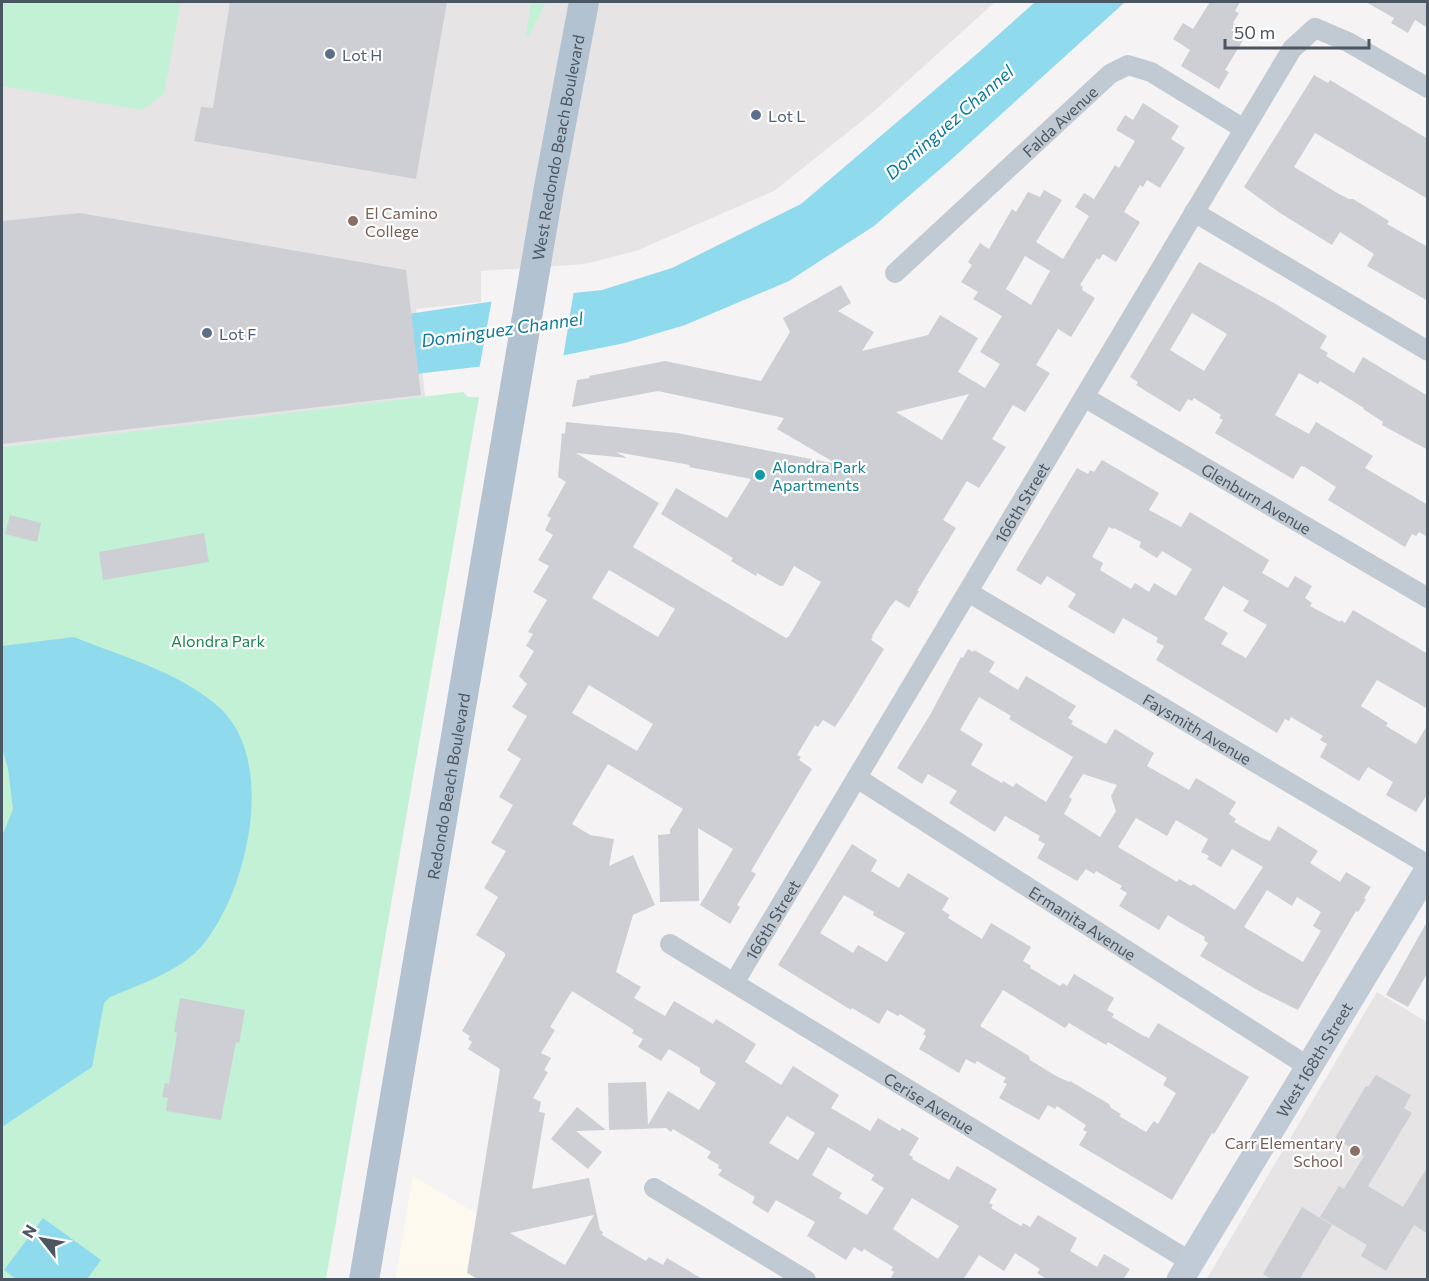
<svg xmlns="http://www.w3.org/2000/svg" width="1429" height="1281" font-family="Commissioner,sans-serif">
  <rect width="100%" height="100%" fill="#f5f3f3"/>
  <path fill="#fdf9ef" d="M413,1176L476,1213L588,1279L395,1280Z"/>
  <path fill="#e6e4e5" d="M2,2H995L872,113L774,191L636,251L585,264L481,271V302L416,309L425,397L2,447Z
    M1377,992L1427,1022V1279L1206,1280Z"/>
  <path fill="#c3f1d5" d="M2,2H181L164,94L142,110L2,86Z
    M531,2H546L529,36L526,35Z
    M463,392L468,397H479L326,1279H2V447Z"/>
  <path fill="#90daee" d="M1035,2H1125L953,158L874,226L789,281L685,325L625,343L565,355L476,367L2,422V358L76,348L395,316L488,302L602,290L672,268L801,204L978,53Z
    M74,637C123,657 180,672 220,708C278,762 247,894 201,947C177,973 142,983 110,997L104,1003L92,1067L2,1127V836L13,809L8,769L2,748V646Z
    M43,1218L101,1260L87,1279H16L4,1270Z"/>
  <path fill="#f5f3f3" d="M574,290L563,358L479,370L492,299Z"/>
  <path fill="#cdcfd5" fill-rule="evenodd" d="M230,2H447L416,179L194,141L201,107L213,108Z
    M1210,2H1240L1235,11L1239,13L1233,23L1248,32L1225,70L1229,72L1219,89L1181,66L1190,50L1173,39L1183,23L1193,29Z
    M1366,2H1428V28L1415,20L1408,33L1391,23L1394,18Z
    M1314,75L1328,83L1330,80L1428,139V199L1315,133L1294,167L1339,194L1349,199H1353L1389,221L1387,224L1428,247V301L1367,266L1374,254L1340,232L1332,245L1280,213L1244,187Z
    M1143,103L1179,126L1171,139L1185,148L1160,188L1147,180L1143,187L1140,185L1124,212L1140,222L1116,262L1103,254L1099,260L1097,258L1080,285L1083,287L1082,290L1095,298L1071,337L1058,329L1036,365L1050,373L1025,412L1013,405L992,439L1006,447L979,488L967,481L943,520L956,528L917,591H919L909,608L896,600L890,607L872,636L873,637L871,640L884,649L849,706L835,727L823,720L818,727L815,725L797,755L801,757L799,760L812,769L751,871L756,874L737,905L740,907L730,924L700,905L733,849L698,828L699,901L660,902L658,835L670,834V830L683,809L608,764L572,824L590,835L614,839L609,866L633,855L655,905L633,915L616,972L641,987L634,998L665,1016L674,1001L713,1024L716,1019L756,1044L745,1062L781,1085L793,1066L839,1095L831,1108L870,1131L878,1118L900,1131L902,1128L919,1138L909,1155L913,1157L912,1159L949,1180L957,1166L997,1189L989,1203L993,1205L991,1208L1021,1226L1023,1223L1030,1227L1038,1215L1077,1238L1070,1251L1097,1267L1104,1254L1130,1269L1123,1280H1048L1037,1273L1040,1269L1015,1253L1004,1271L979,1255L963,1280H890L894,1272L891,1270L893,1267L864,1249L862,1252L854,1247L846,1260L807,1236L815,1222L776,1200L768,1213L752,1203L755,1197L718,1175L722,1170L718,1168L719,1165L707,1158L711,1152L673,1129L671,1132L666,1128L609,1130L608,1083L646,1082L648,1125L668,1091L699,1110L716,1083L700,1073V1068L669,1049L661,1061L638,1047L643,1039L632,1033L634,1030L572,991L550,1027L555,1030L541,1053L551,1058L544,1070L548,1072L533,1098L541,1102L539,1112L545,1113L532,1189L589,1178L600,1230L603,1232L602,1235L646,1261L649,1257L663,1265L667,1258L704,1280H479L467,1273L500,1069L468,1049L472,1042L468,1039L470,1036L462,1031L505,956V953L476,935L498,897L484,888L506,851L491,843L513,805L499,797L521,759L507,750L527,716L512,707L527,684L519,676L534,651L526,646L533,634L528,632L547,600L533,592L549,566L538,560L553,535L545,530L551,518L547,516L566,482L558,477L562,433L565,434L566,422L677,433L837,464L777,429L784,418L658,391L572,407L577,380L590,378L589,376L665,361L761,381L790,332L783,318L841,285L851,303L838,311L874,332L862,351L928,335L940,315L978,338L958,372L985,388L1000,364L980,352L1002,316L973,299L978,292L961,282L972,265L968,262L980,243L989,249L1012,209L1016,212L1028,192L1040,197L1044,190L1062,200L1036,242L1063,259L1089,216L1075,207L1084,193L1094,199L1115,165L1119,168L1135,141L1116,130L1125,115L1133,120ZM1025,256L1050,271L1031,305L1006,289ZM969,394L942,440L896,412ZM616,452L690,465L689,467L751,479L727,518L676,488L661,514L733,558L731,561L756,576L757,573L780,586H783L794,566L821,582L789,636L786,638L633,547L659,503L576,453L627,458ZM609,570L675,609L658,637L592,598ZM589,685L653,724L637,751L572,713ZM787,1116L815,1133L798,1160L769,1143ZM828,1147L874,1175L871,1180L884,1188L867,1215L839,1198L842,1193L812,1175ZM912,1198L959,1226L938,1259L893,1229ZM594,1215L565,1265L510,1233Z
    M80,213L406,270L421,395L2,444V221Z
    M1199,262L1274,303L1327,336L1320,348L1328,353L1326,356L1354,373L1363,357L1428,396V450L1382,425L1383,422L1363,409L1364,408L1320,381L1318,384L1299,373L1275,415L1309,434L1316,422L1373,456L1365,468L1428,505V537L1419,532L1416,536L1412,534L1405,547L1328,500L1336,487L1305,467L1301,466L1293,479L1215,433L1223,420L1219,418L1221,415L1194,398L1192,401L1188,399L1180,412L1136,385L1138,382L1130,377ZM1192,313L1227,334L1204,371L1170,350Z
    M1102,460L1159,493L1149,510L1181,527L1190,512L1269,560L1262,573L1288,588L1295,576L1312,586L1305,598L1312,603L1310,606L1340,622L1341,620L1345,623L1353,610L1428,654V709L1377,680L1361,706L1388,723L1386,726L1416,744L1428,724V793L1416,812L1386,795L1393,782L1368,767L1359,781L1320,757L1327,744L1320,740L1323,736L1291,717L1289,721L1285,719L1277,733L1156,660L1164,646L1156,642L1158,638L1123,618L1114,634L1068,607L1076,594L1047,576L1041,585L1016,570L1077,468L1088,474L1090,470L1094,472ZM1109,527L1113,529L1114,528L1141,542L1139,547L1157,558L1162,551L1192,569L1176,596L1154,583L1149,592L1135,583L1131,589L1100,570L1103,563L1092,557ZM1223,586L1249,601L1243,611L1267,625L1246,658L1221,644L1228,633L1204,619Z
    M10,515L41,523L37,542L5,534Z
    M204,533L209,562L103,580L99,552Z
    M968,649L973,652L974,650L995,662L989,672L1018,690L1026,676L1076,706L1068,718L1073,721L1071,724L1106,744L1115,729L1154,753L1147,766L1189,790L1196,778L1236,802L1229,814L1236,819L1234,822L1262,838L1270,841L1278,826L1318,851L1310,863L1340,882L1346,872L1371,887L1364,898L1366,899L1358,912L1356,911L1298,1010L1259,991L1200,956L1208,943L1204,940L1205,937L1179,922L1168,915L1159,930L1119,906L1127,893L1120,889L1122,886L1096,871L1094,874L1086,869L1077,881L1037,858L1045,844L1038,840L1040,836L1005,816L995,832L949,803L957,791L928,774L922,784L897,768L930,715L961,657L963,658ZM979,697L1011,716L1009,719L1073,757L1046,802L1016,783L1013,787L1003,781L1002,783L971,765L983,744L960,730ZM1083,774L1117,785L1111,796L1116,811L1100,837L1064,814L1072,799L1069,797ZM1136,818L1167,836L1176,820L1208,839L1201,852L1209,856L1207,859L1221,867L1232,849L1263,867L1235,910L1193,884L1191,886L1179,879L1177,882L1118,847ZM1267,890L1292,906L1297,897L1321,912L1313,926L1321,931L1303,962L1244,927Z
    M852,844L877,860L871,871L899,888L908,873L949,898L942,910L950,915L948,918L982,939L991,923L1031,947L1023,961L1031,966L1030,968L1060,986L1063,983L1067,986L1074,974L1114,998L1107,1010L1114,1014L1112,1017L1142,1035L1149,1038L1158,1023L1249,1077L1214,1134L1212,1133L1172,1200L1079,1145L1087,1132L1083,1130L1086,1125L1057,1106L1055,1109L1048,1105L1039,1120L999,1098L1007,1084L1003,1082L1006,1078L977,1061L975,1064L966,1059L959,1073L919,1049L926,1036L923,1034L926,1030L900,1014L898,1016L887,1010L879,1024L852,1008L851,1010L778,965ZM844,895L874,912L873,915L905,933L887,962L858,945L853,953L820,933ZM1003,990L1065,1028L1069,1023L1106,1045L1108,1042L1167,1078L1163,1085L1176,1093L1158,1124L1154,1121L1146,1132L1119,1116L1121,1114L1111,1108L1109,1104L1070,1081L1069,1082L1056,1076L1030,1060L1029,1056L980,1026Z
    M1428,920V972L1408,1007L1386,995Z
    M180,998L245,1010L239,1043L236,1042L221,1120L166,1111L168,1098L162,1097L165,1083L169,1084L177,1033L174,1032Z
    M1376,1075L1411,1095L1404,1108L1412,1113L1368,1186L1403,1207L1428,1166V1234L1414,1225L1386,1271L1361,1256L1367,1245L1320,1217L1339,1186L1344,1189L1364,1156L1335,1138L1366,1086L1368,1087Z
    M577,1107L606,1130L576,1131L602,1152L588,1169L551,1139Z
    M1302,1207L1332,1225L1299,1280H1273L1263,1274Z"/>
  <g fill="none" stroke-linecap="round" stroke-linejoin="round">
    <g stroke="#c1cad2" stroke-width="20">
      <path d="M1194,212L1428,351"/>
      <path id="s1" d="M895,273L1110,74L1128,65L1151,72L1244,129"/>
      <path id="s2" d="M1084,397L1428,598"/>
      <path id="s3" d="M968,592L1428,865"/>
      <path id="s4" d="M857,778L1309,1067"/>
      <path id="s5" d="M670,944L1191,1262"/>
      <path id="s6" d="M734,983L1292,49L1315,28L1348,42L1428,88"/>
      <path d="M654,1188L806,1280"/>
    </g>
    <path stroke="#c1cbd6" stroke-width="27" id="s7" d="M1180,1280L1428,870"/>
    <path stroke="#b3c2d1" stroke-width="30" id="s8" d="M364,1280L549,187L584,2"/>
  </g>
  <g fill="#5c6f8a" stroke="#fff" stroke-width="2">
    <circle cx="330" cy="54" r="6"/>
    <circle cx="756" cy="115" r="6"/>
    <circle cx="207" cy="333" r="6"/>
  </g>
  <g fill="#8d6e63" stroke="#fff" stroke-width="2">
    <circle cx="353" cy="221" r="6"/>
    <circle cx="1355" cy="1151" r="6"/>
  </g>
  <circle fill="#0f9aa8" stroke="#fff" stroke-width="2" cx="760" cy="475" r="6"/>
  <g text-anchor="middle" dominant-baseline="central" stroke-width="4.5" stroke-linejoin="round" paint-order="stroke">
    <g font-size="16" fill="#4e5e75" stroke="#fff" text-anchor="start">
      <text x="342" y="54">Lot H</text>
      <text x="768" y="115">Lot L</text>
      <text x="219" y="333">Lot F</text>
    </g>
    <g font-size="16" fill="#4a5661" stroke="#fff">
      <text stroke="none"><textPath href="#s1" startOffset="224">Falda Avenue</textPath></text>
      <text stroke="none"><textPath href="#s8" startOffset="1149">West Redondo Beach Boulevard</textPath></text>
      <text stroke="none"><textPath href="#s2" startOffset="200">Glenburn Avenue</textPath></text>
      <text stroke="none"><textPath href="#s6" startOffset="560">166th Street</textPath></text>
      <text stroke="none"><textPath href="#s3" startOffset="267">Faysmith Avenue</textPath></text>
      <text stroke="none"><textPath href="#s8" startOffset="501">Redondo Beach Boulevard</textPath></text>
      <text stroke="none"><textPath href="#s6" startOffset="74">166th Street</textPath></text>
      <text stroke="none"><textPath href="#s4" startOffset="268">Ermanita Avenue</textPath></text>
      <text stroke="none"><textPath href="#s7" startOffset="258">West 168th Street</textPath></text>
      <text stroke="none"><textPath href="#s5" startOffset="304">Cerise Avenue</textPath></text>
    </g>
    <g font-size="16" fill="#785e54" stroke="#fff" text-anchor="start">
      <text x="365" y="212">El Camino<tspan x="365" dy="18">College</tspan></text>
      <text x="1343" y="1142" text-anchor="end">Carr Elementary<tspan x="1343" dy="18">School</tspan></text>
    </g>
    <g font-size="16" fill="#0d838f" stroke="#fff" text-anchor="start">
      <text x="772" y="466">Alondra Park<tspan x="772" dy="18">Apartments</tspan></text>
    </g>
    <g font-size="16" fill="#17864f" stroke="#fff">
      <text x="218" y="640">Alondra Park</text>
    </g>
    <g font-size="18" font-style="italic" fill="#0c7c9b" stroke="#fff">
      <text transform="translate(949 122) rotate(-41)">Dominguez Channel</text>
      <text transform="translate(502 329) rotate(-8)">Dominguez Channel</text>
    </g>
  </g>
  <rect width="1429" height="1281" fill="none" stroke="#4a5661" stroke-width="6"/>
  <g transform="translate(42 1239) rotate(301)" stroke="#ffffff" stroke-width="4.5" paint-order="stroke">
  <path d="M0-4.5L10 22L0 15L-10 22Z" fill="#4a5661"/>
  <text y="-9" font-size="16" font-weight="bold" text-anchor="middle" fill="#4a5661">N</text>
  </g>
  <path d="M1225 39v9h144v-9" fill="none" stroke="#4a5661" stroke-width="3"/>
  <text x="1234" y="39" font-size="18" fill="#4a5661" stroke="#ffffff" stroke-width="4.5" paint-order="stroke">50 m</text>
</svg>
